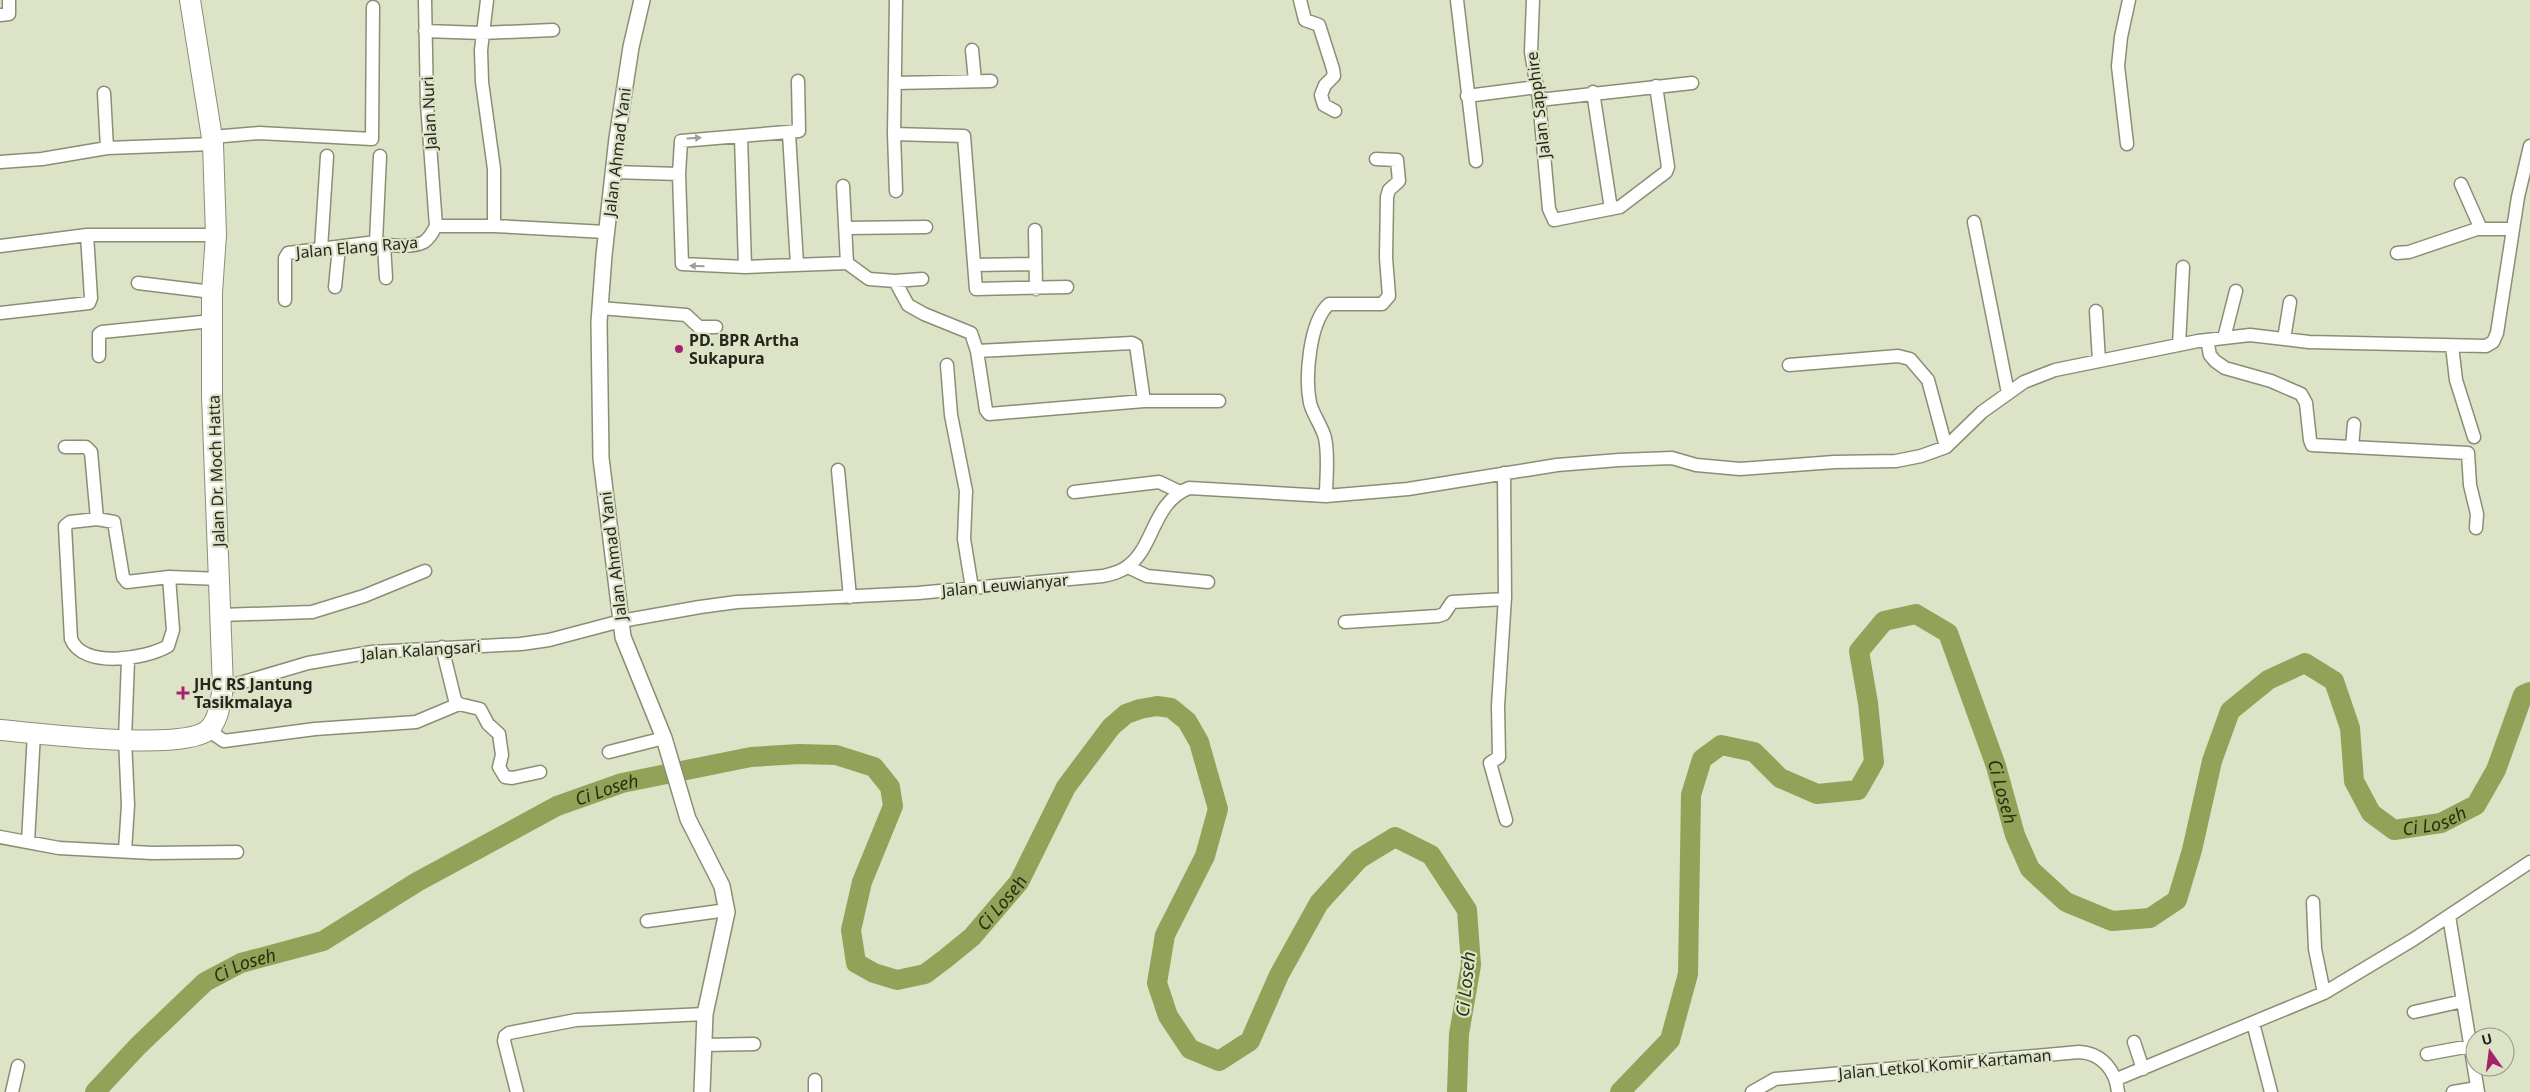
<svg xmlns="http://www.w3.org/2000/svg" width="2530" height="1092" font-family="'Noto Sans',sans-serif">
  <rect width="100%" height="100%" fill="#dce3c7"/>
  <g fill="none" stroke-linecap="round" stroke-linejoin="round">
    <g stroke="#93a259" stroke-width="20">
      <path id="s1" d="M95,1092L138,1046L205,982L241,963L323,941L417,882L557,806L622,783L751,757L799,754L836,755L874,767L890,787L893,806L862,882L851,930L856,963L874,973L897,980L925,974L945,959L972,937L1019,882L1066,787L1111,727L1126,714L1140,709L1157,706L1171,708L1187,721L1199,742L1218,809L1205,856L1165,935L1157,983L1168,1016L1190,1049L1219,1061L1250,1041L1279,975L1319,903L1359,859L1395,837L1431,855L1467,910L1471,965L1459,1034L1457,1092"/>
      <path id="s2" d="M1620,1092L1670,1040L1688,974L1691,795L1702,759L1721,745L1754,752L1780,778L1817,794L1858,790L1874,762L1868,703L1859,651L1884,621L1916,614L1948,633L1996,766L2015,835L2030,869L2066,902L2112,921L2150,918L2177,900L2192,850L2212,761L2230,711L2268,680L2305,663L2334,681L2350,728L2354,781L2371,813L2394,830L2441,823L2476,805L2496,770L2523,695L2530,692"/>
    </g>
    <g stroke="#888f75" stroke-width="15">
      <path id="minor" d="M425,0L427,104L436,226
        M487,0L481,50L482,82L494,169V226
        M896,0L894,134L964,136L976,289L1067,287
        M1300,0L1305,20L1319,25L1333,69L1334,76L1325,85L1321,95L1324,105L1335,111
        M1457,0L1476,161
        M1533,0L1531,52L1539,100L1549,209L1554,220L1620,207L1666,172L1668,167L1656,86
        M0,15L9,14V0
        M425,31L482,33L553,30
        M972,50L975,81
        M798,81L799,131L681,141L679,174L682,264L745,267L847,263L843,186
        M895,83L991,81
        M1593,92L1611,209
        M104,93L107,148L213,144
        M1467,96L1537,87
        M1539,100L1692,83
        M789,134L797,264
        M894,134L896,191
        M741,136L745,267
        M212,137L259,133L372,139L373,7
        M2127,144L2118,66L2121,37L2129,0
        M0,162L42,159L107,148
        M613,172L679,174
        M2461,184L2481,229
        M1974,222L2008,393
        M436,226H494L606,232
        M846,228L926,227
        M1035,230L1036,289
        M376,242L380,156
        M384,245L386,278
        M0,246L87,235H216
        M321,249L327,156
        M2397,253L2409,252L2477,229H2513
        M847,263L869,279L895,281L922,279
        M974,265L1035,264
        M895,281L908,305L924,314L971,333L977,351L986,410L989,414L1144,401H1219
        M138,283L212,292
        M335,287L339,247
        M285,300V258L288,253L376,242C388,246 412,248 424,242C430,238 433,232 436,226
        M600,308L686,315L699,327H716
        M2096,311L2099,361
        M0,313L89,303L91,298L87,235
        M2224,338L2236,291
        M2284,339L2290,302
        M2207,340L2210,355L2215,361L2225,368L2271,381L2301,394L2306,403L2310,440L2312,445L2468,453L2470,485L2477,514L2476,528
        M2179,345L2183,267
        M2452,346L2456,380L2474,437
        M977,351L1132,343L1136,345L1144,401
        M99,356V334L102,332L212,321
        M947,365L951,415L966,491L964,539L972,588
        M1789,365L1898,356L1910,359L1928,380L1946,447
        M65,447H86L91,452L97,519
        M2352,447L2354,424
        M838,470L850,597
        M1504,473L1505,597L1498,706L1499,757L1490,763L1506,820
        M1074,492L1159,482L1180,492
        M1326,496C1326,477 1329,457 1325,438C1322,426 1313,415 1310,403C1305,378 1309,322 1329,304H1382L1389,296L1386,258L1387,197L1389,190L1399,181L1397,160L1376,159
        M97,519L114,522L123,577L127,582L169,577L173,630L168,646C146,659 83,669 71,639L65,526L70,522Z
        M1128,567L1147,576L1208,582
        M169,577L220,579
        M221,615L312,612L364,596L425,571
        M1345,622L1438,616L1444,614L1452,602L1505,599
        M442,647L455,700L459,704
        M223,688L308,663L372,652L521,644L549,640L621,621L700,607L737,602L918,593L1103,576C1112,574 1121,572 1128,566C1155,546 1152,503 1189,488L1326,496L1408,489L1557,465L1619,460L1672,458L1696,465L1740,469L1834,462L1896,461L1921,456L1946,447L1982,412L2024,382L2055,370L2198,341L2250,335L2309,342L2486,346L2493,342L2497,333L2518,197L2530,146
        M208,730L224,741L315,729L416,722L459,704L480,709L488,724L499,734L502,755L499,767L505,777L512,778L540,772
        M609,752L664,738
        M0,837L59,848L152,853L237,852
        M28,842L34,733
        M125,851L128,805L125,739L128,660
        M2313,902L2315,949L2324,993
        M2449,916L2478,1092
        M647,921L727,910
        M2414,1012L2463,1001
        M2253,1023L2271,1092
        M2134,1042L2143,1069
        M704,1045L754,1044
        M2427,1054L2470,1046
        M2117,1079L2324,993L2414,939L2530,862
        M12,1092L18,1066
        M517,1092L504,1041L505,1036L509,1033L576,1020L705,1014
        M815,1092V1080
        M1752,1092L1775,1079L2079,1052C2102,1053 2116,1071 2118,1092
        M2453,1092L2477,1088"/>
    </g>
    <g stroke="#888f75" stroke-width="18">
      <path id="tertiary" d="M642,0L631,47L617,138L604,255L599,322L601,458L623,637L664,738L688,819L722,886L727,912L705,1014L702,1092"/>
    </g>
    <g stroke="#888f75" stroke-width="22">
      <path id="trunk" d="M0,730C38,733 182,752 208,730C219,721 220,702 223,688L212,396V292L216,235L213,144L190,0"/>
    </g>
    <use href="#minor" stroke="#fff" stroke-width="12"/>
    <use href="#tertiary" stroke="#fff" stroke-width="15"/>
    <use href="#trunk" stroke="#fff" stroke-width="20"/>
  </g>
  <defs><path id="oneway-solid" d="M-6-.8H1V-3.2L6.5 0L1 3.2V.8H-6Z" transform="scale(1.25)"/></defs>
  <g fill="#9d9e99">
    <use href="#oneway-solid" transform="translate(694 138) rotate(-4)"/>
    <use href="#oneway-solid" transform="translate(697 266) rotate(-179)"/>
  </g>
  <g fill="#a7226d" stroke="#dce3c7" stroke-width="2">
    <circle cx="679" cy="349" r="5"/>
    <path d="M180.5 685.5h5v5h5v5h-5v5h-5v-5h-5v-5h5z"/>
  </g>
  <g text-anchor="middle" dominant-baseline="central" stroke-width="4.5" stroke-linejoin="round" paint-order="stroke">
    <g font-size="16" fill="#25271d" stroke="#dce3c7">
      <text transform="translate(1538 105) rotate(-97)">Jalan Sapphire</text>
      <text transform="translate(429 113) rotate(-93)">Jalan Nuri</text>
      <text transform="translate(617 152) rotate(-83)">Jalan Ahmad Yani</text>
      <text transform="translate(357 247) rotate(-5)">Jalan Elang Raya</text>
      <text transform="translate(216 471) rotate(-92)">Jalan Dr. Moch Hatta</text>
      <text transform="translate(613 556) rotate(-97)">Jalan Ahmad Yani</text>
      <text transform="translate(1005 585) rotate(-5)">Jalan Leuwianyar</text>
      <text transform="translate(421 650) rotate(-4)">Jalan Kalangsari</text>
      <text transform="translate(1945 1064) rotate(-5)">Jalan Letkol Komir Kartaman</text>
    </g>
    <g font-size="16" font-weight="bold" fill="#25271d" stroke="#dce3c7" text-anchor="start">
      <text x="689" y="340">PD. BPR Artha<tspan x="689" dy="18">Sukapura</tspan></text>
      <text x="194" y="684">JHC RS Jantung<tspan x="194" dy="18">Tasikmalaya</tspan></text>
    </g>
    <g font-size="18" font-style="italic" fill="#292f0e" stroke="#dce3c7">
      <text stroke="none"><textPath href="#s1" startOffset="604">Ci Loseh</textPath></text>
      <text stroke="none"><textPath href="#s2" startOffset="954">Ci Loseh</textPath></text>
      <text stroke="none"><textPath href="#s2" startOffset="1735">Ci Loseh</textPath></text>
      <text stroke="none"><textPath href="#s1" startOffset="1265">Ci Loseh</textPath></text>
      <text stroke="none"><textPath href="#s1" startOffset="199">Ci Loseh</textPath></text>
      <text transform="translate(1465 984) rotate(-84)">Ci Loseh</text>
    </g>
  </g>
  <g transform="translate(2490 1052) rotate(346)"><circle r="24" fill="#dce3c7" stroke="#939883"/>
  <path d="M0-4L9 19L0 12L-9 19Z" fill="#a7226d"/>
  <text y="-8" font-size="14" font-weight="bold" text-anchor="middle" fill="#25271d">U</text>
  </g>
</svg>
